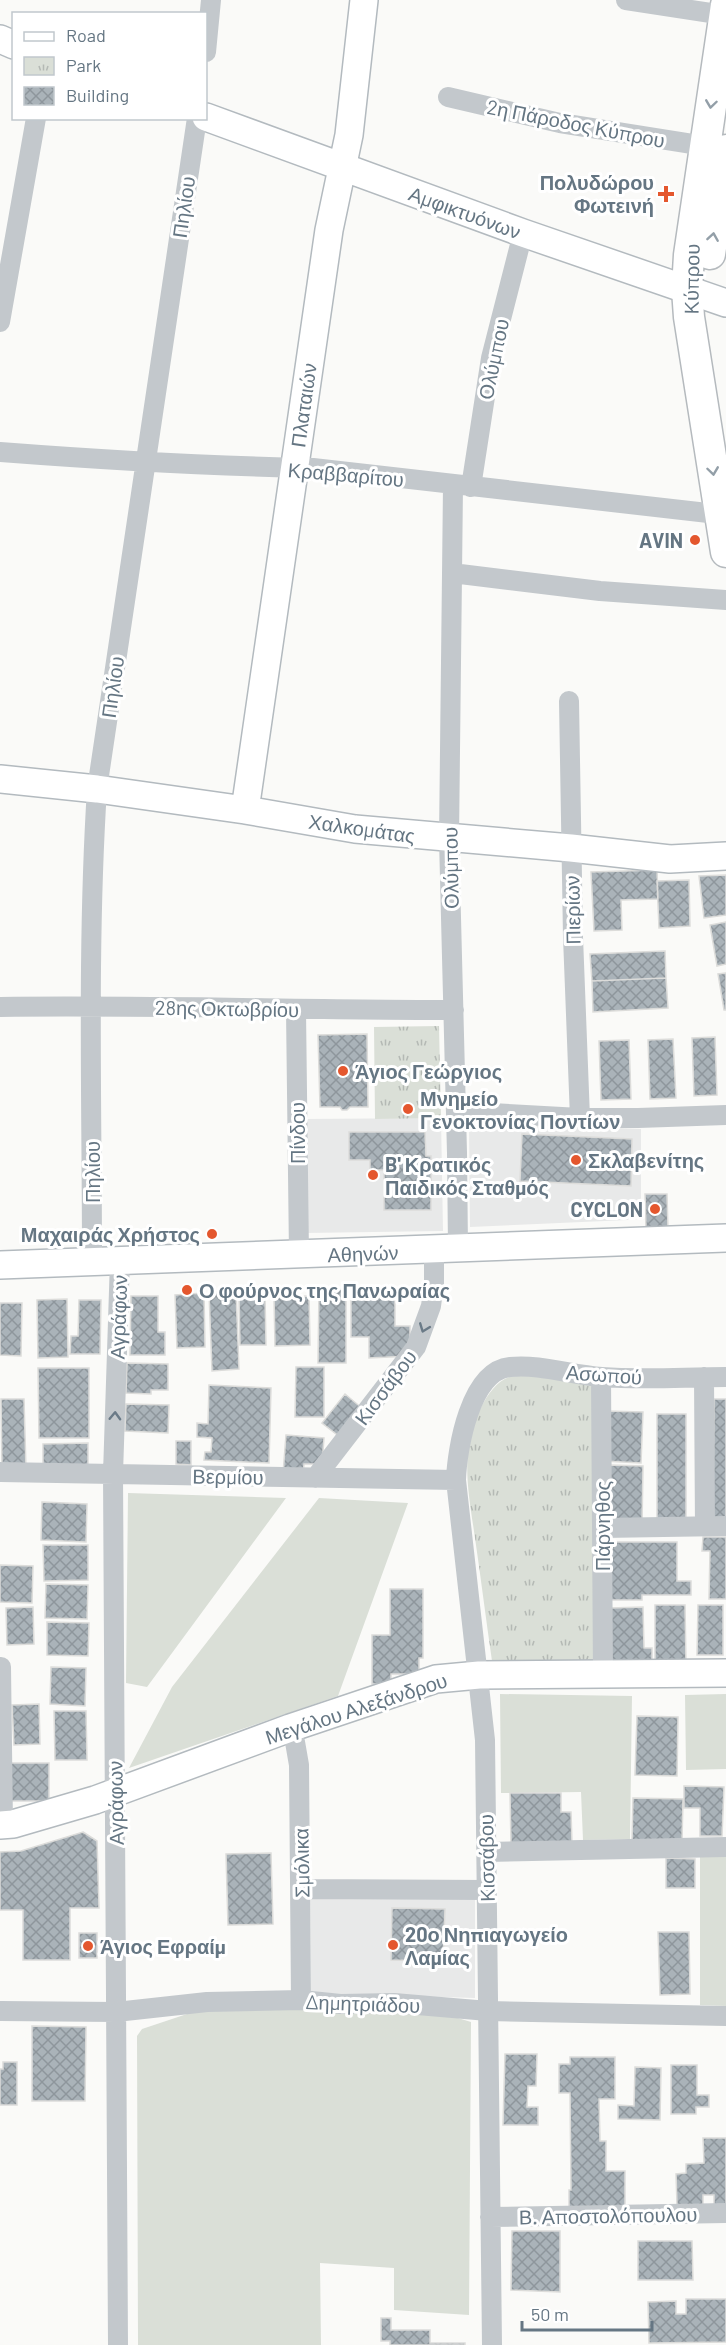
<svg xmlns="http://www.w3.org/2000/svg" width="726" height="2345" font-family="Barlow,sans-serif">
  <defs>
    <pattern id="park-tufts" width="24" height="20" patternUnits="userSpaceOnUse" patternTransform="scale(1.5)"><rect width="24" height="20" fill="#dadfd7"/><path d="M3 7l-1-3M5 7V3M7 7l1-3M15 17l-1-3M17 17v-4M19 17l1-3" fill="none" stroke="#b4b9b4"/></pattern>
    <pattern id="building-cross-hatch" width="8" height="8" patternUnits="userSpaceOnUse" patternTransform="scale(1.5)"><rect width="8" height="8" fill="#aab3b9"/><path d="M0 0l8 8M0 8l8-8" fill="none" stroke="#8e969c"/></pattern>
  </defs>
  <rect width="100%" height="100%" fill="#fafaf8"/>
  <path fill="#e8e9e9" d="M441,1118L443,1231L305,1233L304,1119Z
    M469,1122L641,1129V1198L628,1220L470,1227Z
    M310,1897H475V1998L311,1993Z"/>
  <path fill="#dadfd7" d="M128,1493L286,1498L147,1687L126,1683Z
    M319,1498L408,1503L338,1696L129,1768L172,1687Z
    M500,1694L632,1696L630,1839L583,1840L581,1792L501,1793Z
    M726,1694V1769L686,1770L685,1695Z
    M700,1857H726V2006L700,2005Z
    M208,2007L438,2012L471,2022L469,2315L394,2310V2268L320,2263L321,2345H138L137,2036L142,2029Z"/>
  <path fill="url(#park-tufts)" d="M439,1026L441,1118L375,1119L374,1027Z
    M523,1375L592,1384L594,1660L492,1661C486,1620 481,1579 475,1538C471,1510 465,1479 468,1451C470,1428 486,1385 509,1377C513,1376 519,1376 523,1375Z"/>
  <path fill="url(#building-cross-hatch)" stroke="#dcdcda" stroke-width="1.5" d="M657,870L658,899L621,900L622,930L594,931L591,872Z
    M726,875V915L704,918L699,876Z
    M689,880L690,926L659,928L657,881Z
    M726,922V964L717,966L710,925Z
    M665,951L666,978L592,981L590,954Z
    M726,973V1010H724L718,974Z
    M666,978L668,1008L593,1012L592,981Z
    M367,1034L368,1107H350L347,1110H342L340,1107H320L318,1035Z
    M715,1037L717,1095L694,1096L692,1038Z
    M673,1039L676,1098L650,1099L648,1040Z
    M629,1040L631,1099L601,1100L599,1041Z
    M349,1132H425L426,1156H431V1210H384V1170H370V1160H349Z
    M522,1134L632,1139L631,1186L520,1181Z
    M645,1194H667L668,1229H646Z
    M351,1287H395V1326H410V1356L369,1358V1337H351Z
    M319,1289H346V1363H318Z
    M236,1291L239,1369L212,1371L209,1292Z
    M204,1293L205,1347L177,1348L175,1295Z
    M131,1296H158V1332H165V1355H130Z
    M239,1296H265L266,1345H240Z
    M309,1296L310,1345L275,1346L274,1297Z
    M67,1299L68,1357L38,1358L37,1300Z
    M79,1300H101L100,1354H70L71,1336H78Z
    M0,1303H22L21,1356L0,1355Z
    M127,1363L168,1364V1390H151V1394L126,1393Z
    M296,1367H324V1417H295Z
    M38,1368H89V1438H39Z
    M209,1385L271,1388L269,1463L204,1460L205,1452H211L212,1438L197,1437V1423L208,1424Z
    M345,1394L363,1409L340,1437L322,1423Z
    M1,1399H24L26,1469H2Z
    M714,1399H726V1522H713Z
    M126,1404L169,1405L168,1433L125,1431Z
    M605,1411L643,1412L641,1463L604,1461Z
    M657,1414H686V1520H657Z
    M286,1435L324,1438L322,1464H304L303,1475L283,1474Z
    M176,1441H191V1465L176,1464Z
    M88,1443V1470L43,1471V1444Z
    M608,1465L643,1466L642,1526H607Z
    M42,1502L87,1504L86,1542L41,1540Z
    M703,1537H726V1599H709L710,1551H702Z
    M605,1542H677V1581H691V1595H642V1600H605Z
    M43,1545H88V1580L44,1581Z
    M0,1565L33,1566L32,1603L0,1602Z
    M46,1584L88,1585L87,1619L45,1618Z
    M390,1589H423V1658H419V1674H391V1684H372V1635H390Z
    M655,1605H685L686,1663L655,1664Z
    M698,1605H723V1655H697Z
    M33,1607L34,1644L7,1645L6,1608Z
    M643,1607L644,1648H652V1662L611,1663L610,1608Z
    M47,1622L89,1623L88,1656L47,1655Z
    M51,1667L86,1668L85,1706L50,1704Z
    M39,1704L40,1744L14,1745L12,1705Z
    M54,1711H86L87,1760H55Z
    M637,1716L678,1717L677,1776L635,1775Z
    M8,1763H49V1801H9Z
    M684,1786L724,1787L722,1836H700V1808H684Z
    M510,1793H561V1812H571L572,1843L511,1844Z
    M633,1798L683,1799L682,1841L632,1840Z
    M83,1832L97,1841L99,1908H70V1960H23V1910H0V1852L21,1851Z
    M271,1853L273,1924L228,1925L226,1854Z
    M666,1858L695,1859V1888H666Z
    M392,1908L445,1909L443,1961L391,1960Z
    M658,1932H689L690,1994L660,1995Z
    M79,1933H97V1958H79Z
    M32,2026L86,2027L85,2101H32Z
    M505,2054H537L536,2086H528L527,2107H538V2125H503Z
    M570,2057H615V2099H599L600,2141H606V2171H625V2208L569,2214V2190H571L570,2093H559V2064H570Z
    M3,2062H17V2105H0V2069H3Z
    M671,2065H697V2095H709V2107H696V2114H671Z
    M635,2067L661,2068L660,2120L618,2119V2105L634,2106Z
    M703,2138H726V2212H714V2195H703V2205H677L676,2174L686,2173V2164L704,2163Z
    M512,2231H560V2292L511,2290Z
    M638,2241H692L693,2280H638Z
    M686,2299H726V2342L649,2343L648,2302L676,2301V2314H686Z
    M381,2318H391V2330H430V2343H465V2345H390V2341H381Z"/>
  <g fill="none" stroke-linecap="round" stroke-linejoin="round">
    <g stroke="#b3babf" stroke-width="30">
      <path id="secondary" d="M0,39L14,45
        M206,117L523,233L726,303
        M0,779L97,789L245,810L355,829L571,848L670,859L726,856
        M245,810L329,230L349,135L364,0
        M0,1265L726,1238
        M0,1825L13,1824L95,1800L290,1728L436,1679L479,1675L726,1673"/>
    </g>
    <g stroke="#b5babe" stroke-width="33">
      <path id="primary" d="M726,5L689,255L687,289L689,317L726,552
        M710,254L726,150"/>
    </g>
    <path stroke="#c3c8cc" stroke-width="20" d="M626,0L724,15
      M206,52L211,0
      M448,97L560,123L705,146
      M0,322L36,118
      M0,452C104,460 208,466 313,468L726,515
      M453,486L449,839L457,1153L458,1249
      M471,487L491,358L523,233
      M452,573L600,591L726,600
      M569,701L573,937L580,1118
      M0,1007C151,1005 302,1010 454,1010
      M296,1010L299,1255
      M456,1111L580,1118H638L726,1115
      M92,1261C92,1104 87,946 97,789L197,118
      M601,1377L603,1675
      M704,1377L705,1526
      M0,1472L456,1480
      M315,1478L416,1347L431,1306L434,1283V1250
      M602,1528L726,1526
      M1,1667L3,1825
      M290,1728L295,1742L299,1765L301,2000
      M486,1852L726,1847
      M302,1889L487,1890
      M0,2011L116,2012L207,2002L301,2000L341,2004L394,2003L488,2011L726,2016
      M490,2217L726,2213
      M118,2345L113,1474L120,1260
      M492,2345L485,1740L456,1480C457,1449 470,1371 510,1367C541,1364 571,1375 602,1377C643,1380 685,1377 726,1377"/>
    <use href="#secondary" stroke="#fff" stroke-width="27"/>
    <use href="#primary" stroke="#fff" stroke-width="30"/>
  </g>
  <defs><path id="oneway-chevron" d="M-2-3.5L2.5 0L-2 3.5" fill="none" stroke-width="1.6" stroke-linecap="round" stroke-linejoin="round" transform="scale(1.5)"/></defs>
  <g stroke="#939fa8">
    <use href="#oneway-chevron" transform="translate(711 104) rotate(98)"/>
    <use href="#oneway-chevron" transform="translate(713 237) rotate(-81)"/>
    <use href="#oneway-chevron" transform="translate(713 471) rotate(82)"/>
  </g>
  <g stroke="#6a7a87">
    <use href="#oneway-chevron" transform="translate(424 1328) rotate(111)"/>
    <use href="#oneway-chevron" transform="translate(115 1416) rotate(-88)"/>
  </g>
  <g fill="#e4572e" stroke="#fff" stroke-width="2">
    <path d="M663 185h6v6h6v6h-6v6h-6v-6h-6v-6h6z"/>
    <circle cx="695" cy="540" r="6"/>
    <circle cx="343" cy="1071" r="6"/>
    <circle cx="408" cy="1109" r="6"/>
    <circle cx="576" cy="1160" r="6"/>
    <circle cx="373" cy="1175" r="6"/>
    <circle cx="655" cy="1209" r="6"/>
    <circle cx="212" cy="1234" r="6"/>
    <circle cx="187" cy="1290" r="6"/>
    <circle cx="393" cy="1945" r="6"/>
    <circle cx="88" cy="1946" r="6"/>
  </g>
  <g text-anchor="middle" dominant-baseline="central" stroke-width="6" stroke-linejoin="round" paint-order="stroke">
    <g font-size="20" fill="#657683" stroke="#fff">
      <text transform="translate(576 123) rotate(11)">2η Πάροδος Κύπρου</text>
      <text transform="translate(183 207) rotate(-82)">Πηλίου</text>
      <text transform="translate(465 212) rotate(20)">Αμφικτυόνων</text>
      <text transform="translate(691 279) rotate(-89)">Κύπρου</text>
      <text transform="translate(493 359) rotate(-78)">Ολύμπου</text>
      <text transform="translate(303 405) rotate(-82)">Πλαταιών</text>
      <text transform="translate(346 474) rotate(5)">Κραββαρίτου</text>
      <text transform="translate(112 687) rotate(-82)">Πηλίου</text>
      <text transform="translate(362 828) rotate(8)">Χαλκομάτας</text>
      <text transform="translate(450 868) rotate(-91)">Ολύμπου</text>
      <text transform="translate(572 910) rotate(-91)">Πιερίων</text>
      <text transform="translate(227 1008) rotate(1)">28ης Οκτωβρίου</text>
      <text transform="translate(297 1133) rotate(-90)">Πίνδου</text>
      <text transform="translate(92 1172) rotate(-90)">Πηλίου</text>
      <text transform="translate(363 1253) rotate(-2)">Αθηνών</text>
      <text transform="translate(118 1317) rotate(-88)">Αγράφων</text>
      <text transform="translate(604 1374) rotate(4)">Ασωπού</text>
      <text transform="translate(385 1387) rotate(-53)">Κισσάβου</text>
      <text transform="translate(228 1476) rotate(1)">Βερμίου</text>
      <text transform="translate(602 1526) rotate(-90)">Πάρνηθος</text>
      <text transform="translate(356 1708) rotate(-18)">Μεγάλου Αλεξάνδρου</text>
      <text transform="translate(115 1803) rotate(-91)">Αγράφων</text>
      <text transform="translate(486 1858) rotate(-91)">Κισσάβου</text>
      <text transform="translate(301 1863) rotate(-91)">Σμόλικα</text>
      <text transform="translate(363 2003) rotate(2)">Δημητριάδου</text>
      <text transform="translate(608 2215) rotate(-1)">Β. Αποστολόπουλου</text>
    </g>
    <g font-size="20" font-weight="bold" fill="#657683" stroke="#fff" text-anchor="start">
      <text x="654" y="182" text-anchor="end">Πολυδώρου<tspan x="654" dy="23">Φωτεινή</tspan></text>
      <text x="683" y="540" text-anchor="end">AVIN</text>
      <text x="355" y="1071">Άγιος Γεώργιος</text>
      <text x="420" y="1098">Μνημείο<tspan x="420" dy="23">Γενοκτονίας Ποντίων</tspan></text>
      <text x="588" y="1160">Σκλαβενίτης</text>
      <text x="385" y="1164">B' Κρατικός<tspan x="385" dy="23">Παιδικός Σταθμός</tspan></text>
      <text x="643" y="1209" text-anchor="end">CYCLON</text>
      <text x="200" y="1234" text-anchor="end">Μαχαιράς Χρήστος</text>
      <text x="199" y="1290">Ο φούρνος της Πανωραίας</text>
      <text x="405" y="1934">20ο Νηπιαγωγείο<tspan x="405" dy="23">Λαμίας</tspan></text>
      <text x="100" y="1946">Άγιος Εφραίμ</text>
    </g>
  </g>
  <rect x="12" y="12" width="195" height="108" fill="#ffffff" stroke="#c1c8cd" stroke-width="1.5"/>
  <rect x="24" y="32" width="30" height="9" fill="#ffffff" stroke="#c1c8cd" stroke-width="1.5"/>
  <text x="66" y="42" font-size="18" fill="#657683">Road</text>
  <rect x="24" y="57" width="30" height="18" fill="url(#park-tufts)" stroke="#c1c8cd" stroke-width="1.5"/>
  <text x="66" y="72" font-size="18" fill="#657683">Park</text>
  <rect x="24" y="87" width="30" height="18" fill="url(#building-cross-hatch)" stroke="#c1c8cd" stroke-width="1.5"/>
  <text x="66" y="102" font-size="18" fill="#657683">Building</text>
  <path d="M522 2321v9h130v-9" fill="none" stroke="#657683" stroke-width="3"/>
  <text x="531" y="2321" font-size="18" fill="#657683" stroke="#ffffff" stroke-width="4.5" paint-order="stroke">50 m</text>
</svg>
